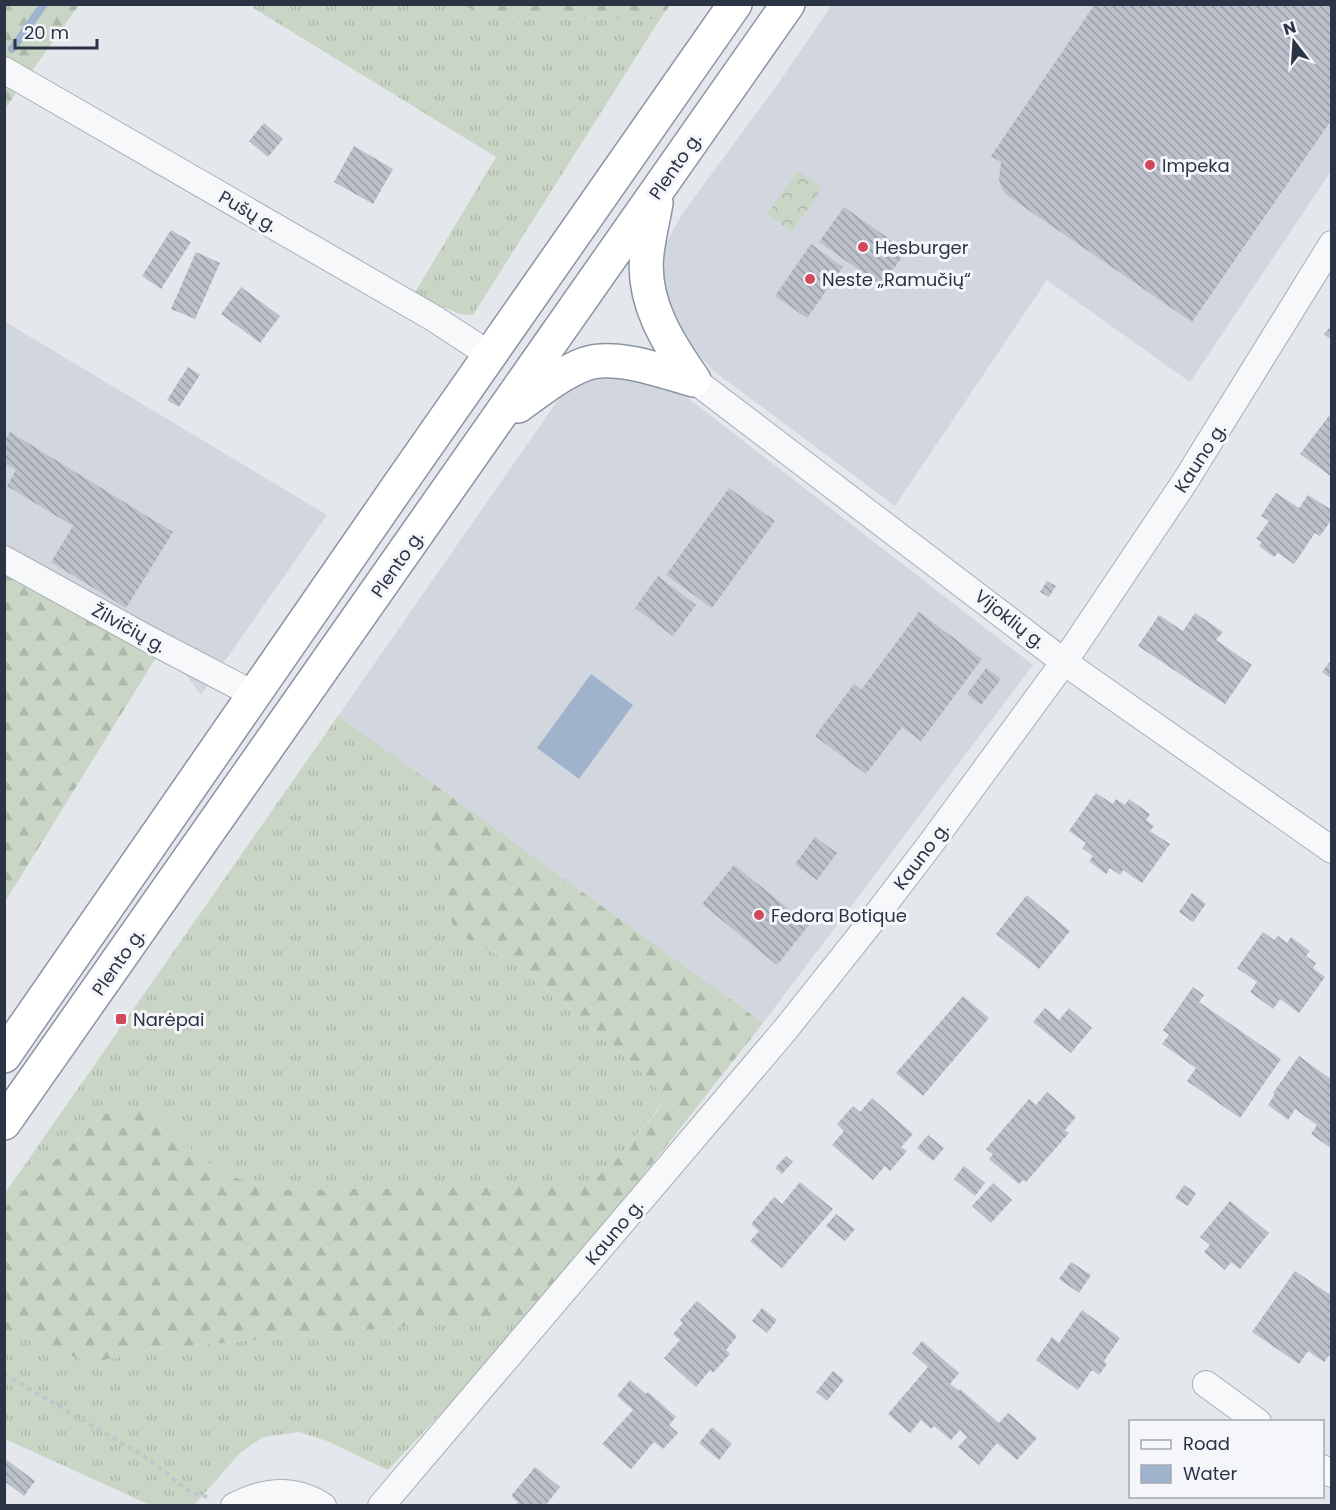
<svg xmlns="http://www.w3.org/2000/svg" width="1336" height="1510" font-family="Poppins,sans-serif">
  <defs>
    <pattern id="grass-tufts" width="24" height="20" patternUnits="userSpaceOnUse" patternTransform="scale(1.5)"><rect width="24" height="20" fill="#c9d6c5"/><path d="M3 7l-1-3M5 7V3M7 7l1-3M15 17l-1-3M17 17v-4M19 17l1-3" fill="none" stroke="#adb8ab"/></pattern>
    <pattern id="forest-firs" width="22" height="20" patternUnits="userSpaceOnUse" patternTransform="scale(1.5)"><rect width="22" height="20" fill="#c9d6c5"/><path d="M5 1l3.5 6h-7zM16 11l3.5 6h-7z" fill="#adb8ab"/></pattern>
    <pattern id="park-crowns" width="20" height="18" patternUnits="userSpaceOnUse" patternTransform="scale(1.5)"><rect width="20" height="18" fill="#c9d6c5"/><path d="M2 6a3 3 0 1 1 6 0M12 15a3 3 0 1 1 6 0" fill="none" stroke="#adb8ab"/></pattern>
    <pattern id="building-back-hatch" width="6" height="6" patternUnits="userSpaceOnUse" patternTransform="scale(1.5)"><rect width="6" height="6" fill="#bbc0ca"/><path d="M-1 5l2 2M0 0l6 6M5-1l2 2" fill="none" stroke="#989da6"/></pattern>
  </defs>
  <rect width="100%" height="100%" fill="#e4e7ec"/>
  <path fill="#d2d6de" d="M832,5H1331V171L1190,382L1047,280L895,506L715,372L692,348L671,313L658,279L663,249L682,214L775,88Z
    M4,321L327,515L201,695L184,672L5,568Z
    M630,375L684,395L1033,665L763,1023L338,716L565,390L592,379Z"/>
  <path fill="url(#grass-tufts)" d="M255,4H463L491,18L660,19L473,315L459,314L414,294L496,157L253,8Z
    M338,716L425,778L446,908L457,934L521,966L654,1083L662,1104L615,1161L587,1186L276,1190L223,1174L188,1147L166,1120L104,1114L5,1208V1193Z
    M534,1314L388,1470L327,1441L299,1432L263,1437L240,1453L194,1505H150L5,1439V1329L90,1363L156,1349Z"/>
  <path fill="url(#forest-firs)" d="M5,5H79L5,109Z
    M463,5H670L660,19L491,18Z
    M5,568L160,651L5,902Z
    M425,778L763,1023L534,1314L156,1349L90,1363L5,1329V1208L104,1114L137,1107L166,1120L188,1147L223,1174L276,1190L587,1186L615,1161L662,1105L654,1083L521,966L457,934L446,908Z"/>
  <path fill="url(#park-crowns)" d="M798,171L822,188L792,232L767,214Z"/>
  <path fill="#9fb4cc" d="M591,674L633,705L579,779L537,748Z"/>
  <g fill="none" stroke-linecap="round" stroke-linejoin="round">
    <path stroke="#9fb4cc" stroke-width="8" d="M12,49L44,4"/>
  </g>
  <path fill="url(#building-back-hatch)" d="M1095,4H1332V119L1192,322L1008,196L1002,189L999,179L1001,162L991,156Z
    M264,123L283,139L268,157L249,141Z
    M354,146L393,169L373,204L334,182Z
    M844,207L906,251L882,286L819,242Z
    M171,230L191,242L161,289L142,276Z
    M811,244L843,267L807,318L775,296Z
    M196,252L220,263L195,319L171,309Z
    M241,287L280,316L260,343L221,314Z
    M1332,325V340L1324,334Z
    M188,367L200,375L179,407L167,400Z
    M1332,412V477L1300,454Z
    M10,432L173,532L126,608L51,562L73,526L7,486L16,470L4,463V442Z
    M729,488L775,521L712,608L666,575Z
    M1276,493L1299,508L1308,495L1332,510V519L1320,536L1315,533L1294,564L1278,553L1274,557L1259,546L1262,542L1256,539L1269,521L1261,516Z
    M658,576L696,605L673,636L635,608Z
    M1047,581L1056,586L1049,597L1040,592Z
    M919,612L982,659L921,741L902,727L866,774L815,736L854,684L861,690Z
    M1195,613L1223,632L1216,640L1252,665L1225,704L1138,646L1159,615L1183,631Z
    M1332,659V679L1322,672Z
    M986,668L1001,679L981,705L967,694Z
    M1096,793L1113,804L1116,799L1125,805L1129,799L1150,814L1146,820L1154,826L1150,831L1170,844L1142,883L1123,870L1120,875L1110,868L1106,874L1089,861L1093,856L1082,848L1086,843L1069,831Z
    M815,837L837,853L817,880L795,864Z
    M734,865L809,925L777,965L702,904Z
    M1192,893L1206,904L1193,922L1179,912Z
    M1027,895L1070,931L1039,969L996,934Z
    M1263,932L1274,940L1278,936L1287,943L1291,937L1310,951L1306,956L1316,963L1313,968L1325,977L1299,1013L1280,999L1273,1009L1250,992L1257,982L1237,968Z
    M1193,987L1204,995L1199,1002L1281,1059L1240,1118L1187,1081L1196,1068L1162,1044L1169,1035L1163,1030Z
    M963,996L989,1018L923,1096L896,1073Z
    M1045,1008L1059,1020L1069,1008L1092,1028L1071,1053L1033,1022Z
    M1299,1056L1332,1080V1149L1311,1134L1317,1125L1295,1109L1288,1120L1268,1105L1275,1094L1273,1093Z
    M1047,1092L1076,1117L1065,1130L1069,1133L1026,1182L1023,1180L1019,1184L989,1159L993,1154L986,1149L1029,1099L1036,1105Z
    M872,1098L913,1134L901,1147L907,1151L890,1171L885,1166L873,1180L832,1145L844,1131L837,1124L853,1106L860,1112Z
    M928,1135L944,1148L933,1161L917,1148Z
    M786,1156L793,1162L782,1174L775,1168Z
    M964,1166L985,1183L975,1196L954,1179Z
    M800,1182L833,1209L782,1268L750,1241L759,1231L751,1224L774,1197L782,1204Z
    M993,1183L1012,1200L991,1223L972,1206Z
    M1184,1185L1196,1193L1188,1206L1175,1198Z
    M1230,1201L1269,1233L1240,1269L1231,1262L1225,1270L1204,1252L1210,1245L1200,1237Z
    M836,1214L855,1229L845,1241L826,1226Z
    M1071,1262L1091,1275L1079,1293L1059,1279Z
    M1295,1271L1332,1296V1352L1324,1362L1308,1351L1299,1364L1252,1332Z
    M697,1301L737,1336L726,1350L730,1354L713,1373L710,1370L696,1387L664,1358L680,1340L673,1334L683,1323L680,1320Z
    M762,1308L777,1320L767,1333L752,1321Z
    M1082,1310L1120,1338L1104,1361L1107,1364L1099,1375L1092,1370L1078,1390L1036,1360L1052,1337L1059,1343Z
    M922,1341L959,1373L950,1384L959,1391L960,1389L999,1423L1008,1413L1037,1438L1017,1460L997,1443L979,1465L958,1447L967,1437L960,1430L951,1440L934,1426L931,1429L921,1420L910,1433L888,1414L928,1367L912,1353Z
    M833,1371L844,1380L827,1401L816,1392Z
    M630,1380L646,1394L648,1392L676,1417L669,1425L678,1433L663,1449L654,1442L631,1469L602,1444L633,1410L617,1396Z
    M712,1427L732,1444L719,1460L699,1443Z
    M4,1458L35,1481L24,1496L4,1481Z
    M535,1467L560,1487L545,1506H515L518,1502L511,1496Z"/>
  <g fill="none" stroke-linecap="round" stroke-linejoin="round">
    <g stroke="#a9aeb7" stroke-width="28">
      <path id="minor" d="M4,70L435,319L490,355
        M694,380L1064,662L1332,850
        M4,559L150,640L255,695
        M1206,1384L1258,1422
        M1322,1468L1332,1474
        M234,1506C263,1491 294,1487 323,1506
        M381,1506L785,1030L871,922L932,842L1064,662L1184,483L1332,244"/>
    </g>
    <g stroke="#8b94a3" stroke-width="36">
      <path id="trunk" d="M656,203C653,220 649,236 647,253C641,301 668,343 694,380
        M518,406C539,391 561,373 585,364C616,353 664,372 694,380
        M4,1056L397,488L735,4
        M4,1123L788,4"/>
    </g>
    <path stroke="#c2c5cb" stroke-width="4" stroke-dasharray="4.5 4.5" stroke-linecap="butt" d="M4,1374L144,1456L189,1491L210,1498"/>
    <use href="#minor" stroke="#f7f8fa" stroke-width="26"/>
    <use href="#trunk" stroke="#fff" stroke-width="33"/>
  </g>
  <g fill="#d1495b" stroke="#f4f6f9" stroke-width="2">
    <circle cx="1150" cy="165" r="6"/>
    <circle cx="863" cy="247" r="6"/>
    <circle cx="810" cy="279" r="6"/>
    <circle cx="759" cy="915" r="6"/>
    <rect x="115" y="1013" width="12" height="12" rx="3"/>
  </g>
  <g text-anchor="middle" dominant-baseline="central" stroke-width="6" stroke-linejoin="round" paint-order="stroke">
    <g font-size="18" fill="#2b3445" stroke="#f4f6f9" text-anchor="start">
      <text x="1162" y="165">Impeka</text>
      <text x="875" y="247">Hesburger</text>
      <text x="822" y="279">Neste „Ramučių“</text>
      <text x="771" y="915">Fedora Botique</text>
      <text x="133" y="1019">Narėpai</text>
    </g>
    <g font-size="18" fill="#2b3445" stroke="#f4f6f9">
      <text transform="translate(675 166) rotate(-55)">Plento g.</text>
      <text transform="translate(248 211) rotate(30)">Pušų g.</text>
      <text transform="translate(1200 458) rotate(-57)">Kauno g.</text>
      <text transform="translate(397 564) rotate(-55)">Plento g.</text>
      <text transform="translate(1010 619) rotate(38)">Vijoklių g.</text>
      <text transform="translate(129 628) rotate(29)">Žilvičių g.</text>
      <text transform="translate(921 856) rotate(-53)">Kauno g.</text>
      <text transform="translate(118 962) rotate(-55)">Plento g.</text>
      <text transform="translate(614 1232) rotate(-50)">Kauno g.</text>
    </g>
  </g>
  <rect width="1336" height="1510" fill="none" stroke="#2b3445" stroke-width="12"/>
  <rect x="1129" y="1420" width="195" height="78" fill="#f4f6f9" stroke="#a4a8b1" stroke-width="1.5"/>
  <rect x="1141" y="1440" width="30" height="9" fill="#f7f8fa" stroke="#a4a8b1" stroke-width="1.5"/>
  <text x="1183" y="1450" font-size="18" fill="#2b3445">Road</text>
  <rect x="1141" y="1465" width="30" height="18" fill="#9fb4cc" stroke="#a4a8b1" stroke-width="1.5"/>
  <text x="1183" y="1480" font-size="18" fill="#2b3445">Water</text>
  <g transform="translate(1294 42) rotate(343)" stroke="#f4f6f9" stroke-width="4.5" paint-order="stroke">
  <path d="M0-4.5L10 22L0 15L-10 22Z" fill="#2b3445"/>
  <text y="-9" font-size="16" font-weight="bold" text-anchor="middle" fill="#2b3445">N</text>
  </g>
  <path d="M15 39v9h82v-9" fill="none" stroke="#2b3445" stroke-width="3"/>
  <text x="24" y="39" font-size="18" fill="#2b3445" stroke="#f4f6f9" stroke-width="4.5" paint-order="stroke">20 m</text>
</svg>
